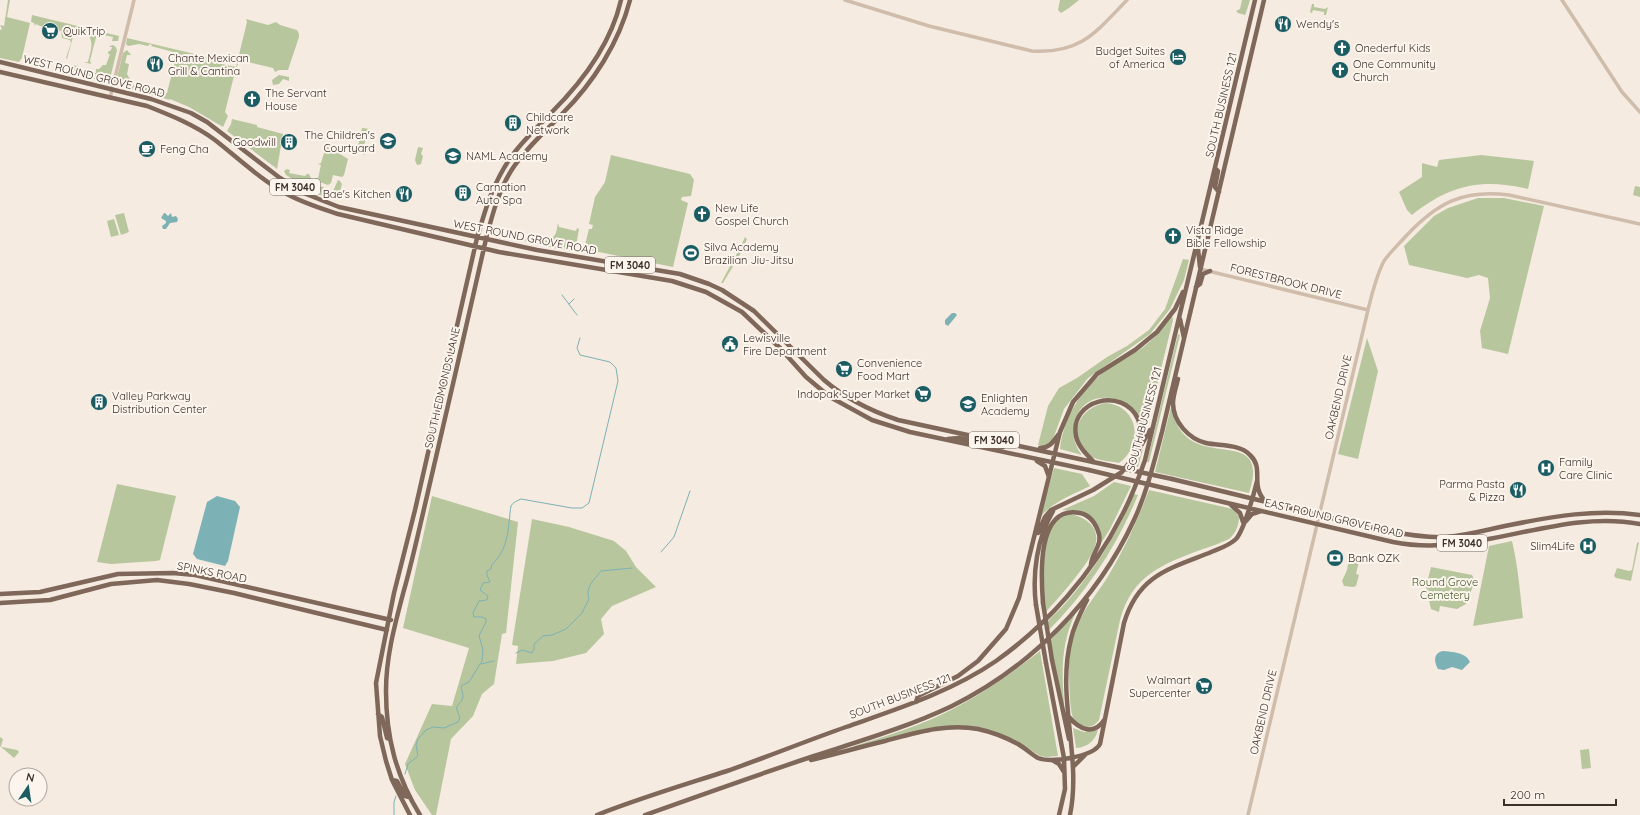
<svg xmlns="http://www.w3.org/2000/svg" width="1640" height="815" font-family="Quicksand,sans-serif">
  <rect width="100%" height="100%" fill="#f5ebe0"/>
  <path fill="#b8c69e" d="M8,0H10L7,17L30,23L22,58L19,62L0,58V30L2,29L0,25L4,26Z
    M1060,0H1079L1069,8L1061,13L1058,10Z
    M1242,0H1250L1246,13L1245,15L1238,13L1236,11L1240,9Z
    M1312,4H1314V7L1325,9L1328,7L1326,15H1324V12L1313,10L1312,13L1310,12Z
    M32,15L119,36L118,41H112L113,37L103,35L101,37L97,34L90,60L91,64L84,62H88C90,53 94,44 89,36L74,33L67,59L66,58L71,43L70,40L62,38L61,31L40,26L36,24L35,26L34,23L31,22Z
    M246,19L268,25L276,22L280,25L297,30L299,34V37L288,70H279L275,72L273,68L240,60L236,68L225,112L228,116L223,127L189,107L170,99V100L117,85L116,82L123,53L127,50L131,55H127L125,63L129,64L127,74L133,85L167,93L177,53L151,46L152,45L150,44L148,46L139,44L128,46L126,44L127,38L212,58V62L236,67L247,22Z
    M112,45L115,46L117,50L110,79L107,83L68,71V67L70,65L79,66L78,70L87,71L88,68V71L96,73V69H99L103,65H106L110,54H108V52L111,50L112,47H109Z
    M279,75L289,77V81L283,79L279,84L273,85L272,80Z
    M232,119L257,125V127L283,134L277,169L227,131L231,124Z
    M362,128L370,129V131L367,132L363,151L365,152V155L357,151Z
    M324,146C327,146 345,157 348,159L344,175L342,177L333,175L331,183L328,185L317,181L315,178H318L321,165L318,164L321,163L325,150L322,149Z
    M418,147L423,148L421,154L423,156L421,164L417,165L415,160Z
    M611,155L690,174L694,180L691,196L682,197L681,200L688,203L673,267L584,249L589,229H592L593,225L589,224L595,197L605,182Z
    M1481,155L1534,161L1528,189C1481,178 1450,185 1412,215L1407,210L1399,192L1422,177V163L1437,167L1439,160Z
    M287,169L290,170L289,173L305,176L307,174H309L314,184L333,191L338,180L340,181L342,184L338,198C325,202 297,182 286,175L284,171Z
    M1635,186L1640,187V197L1633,195Z
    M1478,198H1504L1544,206L1508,354L1482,348L1480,331L1490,298L1488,278L1479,275L1467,278L1409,265L1404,246L1434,216L1448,208Z
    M124,213L129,232L121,235L115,215Z
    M114,219L119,235L111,237L107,221Z
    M558,223L559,227L576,231L577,228L579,229L575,251L558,249L525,241L526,237C534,239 548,244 554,236C557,233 557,227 558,223Z
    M745,237L747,239L742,251L723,283H721L741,246Z
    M1183,259L1189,260L1184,280L1170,309L1150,334L1088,378L1064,409L1053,439L1049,444L1042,446L1038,445L1048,406L1059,388L1077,378L1107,357L1127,346L1149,330L1165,309Z
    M1172,315L1173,320L1148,422L1136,448C1141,433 1140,419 1128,408C1125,406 1122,402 1118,400C1116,399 1112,399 1109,398C1077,394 1063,432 1082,455L1060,449C1063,419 1082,387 1107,370C1119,361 1134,355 1146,345C1156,337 1164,326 1172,315Z
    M1178,334L1180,335L1149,462H1147Z
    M1367,338L1378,371L1358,459L1338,454Z
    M1106,403C1139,406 1144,445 1119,463C1110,461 1097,461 1089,455C1066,436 1079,407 1106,403Z
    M1171,407C1174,419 1178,431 1189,439C1217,459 1268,435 1249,493L1155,472Z
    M1143,449L1138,467L1131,466Z
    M1054,468L1082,474L1090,486C1072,495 1054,501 1040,517Z
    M1114,482L1131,486L1110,529L1100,545V531L1081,511L1062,510L1094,496Z
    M117,484L176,496L160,560L156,561L111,564L97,562Z
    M1149,490L1233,509L1239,516C1239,525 1236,533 1229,539C1221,543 1212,546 1203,549C1163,564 1132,575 1120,620L1099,720C1095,725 1090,728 1084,727C1071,724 1071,710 1070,699C1069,678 1067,656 1073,636C1080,613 1095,597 1107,578C1124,550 1137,521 1149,490Z
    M1134,494L1138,495C1117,546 1087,592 1048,631L1047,622C1054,614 1063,607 1070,598C1097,566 1118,532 1134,494Z
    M432,496L518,522L506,633L502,634L494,684L482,694L473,716L451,739L436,815H432L415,790L405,764L432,704L452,706L469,648L403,628Z
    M1070,514C1086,517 1101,528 1095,546C1089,565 1058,598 1045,613C1044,590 1040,545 1052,525C1055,520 1065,516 1070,514Z
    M532,519L569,527L614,541L626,551L636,567L656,587L612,606L601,619L604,634L586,653L553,661L516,664L518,646L512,645Z
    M1512,541C1518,566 1520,592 1523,618L1473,626L1489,546Z
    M1639,542L1631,581L1616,578L1614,576L1617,568L1629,571L1632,570L1637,543Z
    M1350,554H1353V557L1359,558L1360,555L1363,557H1360L1356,574L1359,575L1356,586L1353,587L1344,586L1342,581L1347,570Z
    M1431,567L1472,575L1475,581L1466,604L1457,609L1440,606L1439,612L1431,609L1426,587Z
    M1076,612C1059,647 1062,677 1065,715L1050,641Z
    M1040,651L1058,756L1046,757L1040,756L1013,739L957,726L854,748V746C886,736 920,726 951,710C983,694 1012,673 1040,651Z
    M1073,728L1084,732L1098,730C1095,741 1088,747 1076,748Z
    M0,737L3,739L1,746L2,747L17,750L19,752L14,758L0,746Z
    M1589,749L1591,768L1582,769L1580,750Z"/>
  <path fill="#7cb1b5" d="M164,213H165L168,216L171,213L172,217L176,216L178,219L177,222L170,223L166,229H163L162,226L166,223V221L161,218Z
    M952,313H955L957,315L948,326L945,324V320Z
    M217,496L235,501L240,507L228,561L225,566L197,559L193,554L207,502Z
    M1443,651C1452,652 1466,652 1470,662L1462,670L1452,667L1444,670L1438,669C1434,662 1433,653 1443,651Z"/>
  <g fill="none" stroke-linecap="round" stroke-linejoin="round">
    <path stroke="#7cb1b5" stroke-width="1" d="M562,295L577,315
      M569,304L574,299
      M661,552L674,537L690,491
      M516,653L522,650L532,653L534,649V644L543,636L552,635L566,629L582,613L589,599C585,587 594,580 601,571L632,568
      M481,664L494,661
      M405,774L408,764L418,756L416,745L418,739L426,730L433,727L444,728L458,722L460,717C452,702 461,708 463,696C463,693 461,689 461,686L469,682L482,661L483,650L479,636L486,622V619L482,617H474L473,613L479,601L487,600L488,596L480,590L483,583L490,582L487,575V571L491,569L492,564C504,555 508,536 509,522C510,517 510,510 511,506C513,502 517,501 521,499L572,508H582L589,503L618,381L616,368L610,362L580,355L577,348L580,338
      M394,815V802L396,796"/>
    <path stroke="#cfbcaa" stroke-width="3.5" d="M845,0L929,26L1032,51C1081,54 1096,32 1127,0
      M1562,0L1622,92L1640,112
      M110,98L134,0
      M1200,269L1368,310
      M1248,815L1368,310C1372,294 1376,276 1384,261C1390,252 1399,244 1406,236C1437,203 1463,189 1509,195L1640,224"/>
    <path stroke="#7f675a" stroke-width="4.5" d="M0,62L151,99L191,113L207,122L280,178L306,194L339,207L537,250L680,274L709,284L722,290L754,311L824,380C846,399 871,411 898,420L1093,462
      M0,72L147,106C170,115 195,125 215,140C238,158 261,180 287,194C303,203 320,208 338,214L499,252L672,281L706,292L742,312L780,348L806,377L830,397L872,420L910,432L1089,470
      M1215,168L1218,171L1215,187L1219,192
      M1198,249L1200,267
      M1196,287L1200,284L1203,274L1210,271
      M1180,319L1184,338
      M1178,379C1176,387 1173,396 1173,403C1173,422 1189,439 1206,443C1220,446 1240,444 1250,455C1265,469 1249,485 1266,502
      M948,439L959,438L1003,447L1007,443
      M1040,448C1050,448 1053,442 1058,435
      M1037,461L1045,466L1049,477
      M1093,461C1086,454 1078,446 1076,436C1069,400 1123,386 1138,419C1142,429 1141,440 1136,449
      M1172,479L1381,530C1402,534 1425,538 1447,537C1469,535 1489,529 1510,525C1554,516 1596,509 1640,515
      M1168,489L1393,542C1477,559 1557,508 1640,524
      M1230,504L1240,513L1243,522
      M1246,521L1252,514L1261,511
      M1038,533L1045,517L1051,510L1093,490L1122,472L1138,451L1150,430
      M0,594L40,592L118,574L173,573L195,575L391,620
      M0,603L50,600L111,584L157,580L189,584L234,593L387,630
      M1043,603C1041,577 1036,504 1080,513C1090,515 1096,524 1099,534C1102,547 1090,555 1091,566
      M1036,605C1032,574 1037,538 1053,511
      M1052,660L1069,739
      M1046,663L1064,758L1065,789L1059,815
      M916,702L918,696L958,676L978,661L1006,629L1019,598L1060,432L1073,402L1097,374L1135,350L1157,332L1175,309L1183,292
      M378,714L382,717L387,738L390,739
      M1069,717C1080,730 1094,736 1105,719
      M811,760C836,754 860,747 885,741C915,733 946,723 978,729C992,732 1005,737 1018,744C1025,748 1031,754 1038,758C1051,763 1093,757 1100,744L1124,623C1138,576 1168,569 1209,553C1218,549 1229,546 1236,539C1244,530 1254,494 1257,481
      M1052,760L1059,764L1064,772
      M1074,766L1085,755
      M392,780L397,781L405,796L409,797
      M410,815L392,780L386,761L380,736L376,683L394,593L415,510L477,238C486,207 493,183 511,157C523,140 538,127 552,112C583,81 611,44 621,0
      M420,815C396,776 386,737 386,691C386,656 395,624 404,590C410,569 415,547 420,526C443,430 464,335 486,239C492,216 498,192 511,171C524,150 545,132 562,114C593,83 619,43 630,0
      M597,815C640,798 684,785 727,771C767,757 806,741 846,727C897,709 951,692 996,661C1047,625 1093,573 1121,517C1131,499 1138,480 1145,460L1255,0
      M645,815C701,795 757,775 814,756C860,741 908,727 952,706C1031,667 1097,600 1134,520C1147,492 1154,462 1162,432L1264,0
      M1070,815C1082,757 1056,697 1071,639C1074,625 1081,612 1087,600"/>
    <path stroke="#7f675a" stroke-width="4.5" d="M1093,462L1172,479
      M1089,470L1168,489
      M1043,603L1052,660
      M1036,605L1046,663"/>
  </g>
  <defs>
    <g id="restaurant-disc" transform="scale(0.9)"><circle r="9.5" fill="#1b5c62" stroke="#fcf5ed"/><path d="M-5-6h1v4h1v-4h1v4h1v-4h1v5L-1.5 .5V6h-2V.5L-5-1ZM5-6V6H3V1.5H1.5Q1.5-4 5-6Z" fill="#fff"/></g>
    <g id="supermarket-disc" transform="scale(0.9)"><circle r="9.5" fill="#1b5c62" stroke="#fcf5ed"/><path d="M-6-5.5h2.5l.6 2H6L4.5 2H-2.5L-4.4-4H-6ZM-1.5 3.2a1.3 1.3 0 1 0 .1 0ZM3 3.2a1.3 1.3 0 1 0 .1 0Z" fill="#fff"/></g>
    <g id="church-disc" transform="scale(0.9)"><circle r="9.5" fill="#1b5c62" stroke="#fcf5ed"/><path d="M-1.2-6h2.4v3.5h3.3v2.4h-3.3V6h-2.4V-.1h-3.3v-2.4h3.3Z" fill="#fff"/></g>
    <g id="hotel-disc" transform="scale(0.9)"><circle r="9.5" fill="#1b5c62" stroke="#fcf5ed"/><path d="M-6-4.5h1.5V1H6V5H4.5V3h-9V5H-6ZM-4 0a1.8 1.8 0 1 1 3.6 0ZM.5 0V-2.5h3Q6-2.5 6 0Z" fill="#fff"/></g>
    <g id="building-disc" transform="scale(0.9)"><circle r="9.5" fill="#1b5c62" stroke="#fcf5ed"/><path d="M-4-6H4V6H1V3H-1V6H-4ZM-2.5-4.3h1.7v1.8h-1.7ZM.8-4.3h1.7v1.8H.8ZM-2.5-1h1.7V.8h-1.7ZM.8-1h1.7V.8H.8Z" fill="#fff"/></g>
    <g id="school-disc" transform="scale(0.9)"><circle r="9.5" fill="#1b5c62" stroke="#fcf5ed"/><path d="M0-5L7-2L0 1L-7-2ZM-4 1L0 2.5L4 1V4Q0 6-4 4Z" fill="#fff"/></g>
    <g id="cafe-disc" transform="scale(0.9)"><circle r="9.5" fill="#1b5c62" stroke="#fcf5ed"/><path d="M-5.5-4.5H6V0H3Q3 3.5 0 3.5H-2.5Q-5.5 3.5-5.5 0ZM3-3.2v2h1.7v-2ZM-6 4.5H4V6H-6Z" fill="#fff"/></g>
    <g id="stadium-disc" transform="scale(0.9)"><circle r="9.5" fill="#1b5c62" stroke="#fcf5ed"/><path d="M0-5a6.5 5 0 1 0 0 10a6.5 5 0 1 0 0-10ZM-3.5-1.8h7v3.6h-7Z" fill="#fff"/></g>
    <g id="civic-disc" transform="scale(0.9)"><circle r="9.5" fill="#1b5c62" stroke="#fcf5ed"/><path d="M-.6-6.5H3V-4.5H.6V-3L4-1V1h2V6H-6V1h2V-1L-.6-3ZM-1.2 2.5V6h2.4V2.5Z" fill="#fff"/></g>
    <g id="hospital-disc" transform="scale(0.9)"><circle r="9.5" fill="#1b5c62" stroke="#fcf5ed"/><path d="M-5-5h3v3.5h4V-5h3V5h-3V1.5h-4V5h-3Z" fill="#fff"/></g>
    <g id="bank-disc" transform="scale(0.9)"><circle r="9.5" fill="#1b5c62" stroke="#fcf5ed"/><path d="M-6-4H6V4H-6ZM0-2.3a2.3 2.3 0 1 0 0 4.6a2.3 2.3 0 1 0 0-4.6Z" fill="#fff"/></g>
  </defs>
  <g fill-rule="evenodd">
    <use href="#restaurant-disc" x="1283" y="24"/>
    <use href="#supermarket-disc" x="50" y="31"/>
    <use href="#church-disc" x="1342" y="48"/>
    <use href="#hotel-disc" x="1178" y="57"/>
    <use href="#restaurant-disc" x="155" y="64"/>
    <use href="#church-disc" x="1340" y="70"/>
    <use href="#church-disc" x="252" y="99"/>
    <use href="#building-disc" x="513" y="123"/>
    <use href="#school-disc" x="388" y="141"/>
    <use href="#building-disc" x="289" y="142"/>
    <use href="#cafe-disc" x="147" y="149"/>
    <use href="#school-disc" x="453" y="156"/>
    <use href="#building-disc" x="463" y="193"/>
    <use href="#restaurant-disc" x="404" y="194"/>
    <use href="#church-disc" x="702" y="214"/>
    <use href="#church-disc" x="1173" y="236"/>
    <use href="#stadium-disc" x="691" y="253"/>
    <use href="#civic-disc" x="730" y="344"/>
    <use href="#supermarket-disc" x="844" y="369"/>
    <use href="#supermarket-disc" x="923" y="394"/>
    <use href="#building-disc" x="99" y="402"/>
    <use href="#school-disc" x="968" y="404"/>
    <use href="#hospital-disc" x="1546" y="468"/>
    <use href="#restaurant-disc" x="1518" y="490"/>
    <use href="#hospital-disc" x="1588" y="546"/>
    <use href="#bank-disc" x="1335" y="558"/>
    <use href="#supermarket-disc" x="1204" y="686"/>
  </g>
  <g text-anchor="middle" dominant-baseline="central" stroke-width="4" stroke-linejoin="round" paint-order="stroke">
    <g fill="#fcf5ed" stroke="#766b64" stroke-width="1">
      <rect x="270" y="179" width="50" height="16" rx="3"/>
      <rect x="605" y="257" width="50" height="16" rx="3"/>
      <rect x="969" y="432" width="50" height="16" rx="3"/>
      <rect x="1437" y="535" width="50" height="16" rx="3"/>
    </g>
    <g font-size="10" font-weight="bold" fill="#3c302a">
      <text x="295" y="187">FM 3040</text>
      <text x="630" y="265">FM 3040</text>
      <text x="994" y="440">FM 3040</text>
      <text x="1462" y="543">FM 3040</text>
    </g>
    <g font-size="11" fill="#3c302a" stroke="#fcf5ed" text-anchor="start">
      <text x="1296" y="24">Wendy's</text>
      <text x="63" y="31">QuikTrip</text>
      <text x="1355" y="48">Onederful Kids</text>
      <text x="1165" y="51" text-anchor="end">Budget Suites<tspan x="1165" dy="13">of America</tspan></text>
      <text x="168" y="58">Chante Mexican<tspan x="168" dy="13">Grill &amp; Cantina</tspan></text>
      <text x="1353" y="64">One Community<tspan x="1353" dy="13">Church</tspan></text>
      <text x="265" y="93">The Servant<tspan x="265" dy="13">House</tspan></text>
      <text x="526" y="117">Childcare<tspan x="526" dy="13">Network</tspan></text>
      <text x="375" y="135" text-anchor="end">The Children's<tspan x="375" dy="13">Courtyard</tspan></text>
      <text x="276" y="142" text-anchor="end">Goodwill</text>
      <text x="160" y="149">Feng Cha</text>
      <text x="466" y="156">NAML Academy</text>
      <text x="476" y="187">Carnation<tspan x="476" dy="13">Auto Spa</tspan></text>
      <text x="391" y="194" text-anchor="end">Bae's Kitchen</text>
      <text x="715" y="208">New Life<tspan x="715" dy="13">Gospel Church</tspan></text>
      <text x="1186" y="230">Vista Ridge<tspan x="1186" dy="13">Bible Fellowship</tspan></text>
      <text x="704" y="247">Silva Academy<tspan x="704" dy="13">Brazilian Jiu-Jitsu</tspan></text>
      <text x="743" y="338">Lewisville<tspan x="743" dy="13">Fire Department</tspan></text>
      <text x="857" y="363">Convenience<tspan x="857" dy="13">Food Mart</tspan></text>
      <text x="910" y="394" text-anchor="end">Indopak Super Market</text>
      <text x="112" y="396">Valley Parkway<tspan x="112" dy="13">Distribution Center</tspan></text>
      <text x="981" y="398">Enlighten<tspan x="981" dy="13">Academy</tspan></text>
      <text x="1559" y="462">Family<tspan x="1559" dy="13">Care Clinic</tspan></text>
      <text x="1505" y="484" text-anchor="end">Parma Pasta<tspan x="1505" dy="13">&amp; Pizza</tspan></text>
      <text x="1575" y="546" text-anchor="end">Slim4Life</text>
      <text x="1348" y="558">Bank OZK</text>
      <text x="1191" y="680" text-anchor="end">Walmart<tspan x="1191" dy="13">Supercenter</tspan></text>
    </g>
    <g font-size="11" fill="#3c302a" stroke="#fcf5ed">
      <text transform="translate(94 76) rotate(14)">WEST ROUND GROVE ROAD</text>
      <text transform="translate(1221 105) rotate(-77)">SOUTH BUSINESS 121</text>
      <text transform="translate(525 237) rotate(11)">WEST ROUND GROVE ROAD</text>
      <text transform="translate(1286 281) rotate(14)">FORESTBROOK DRIVE</text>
      <text transform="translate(442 388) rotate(-77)">SOUTH EDMONDS LANE</text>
      <text transform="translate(1338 397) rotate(-77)">OAKBEND DRIVE</text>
      <text transform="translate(1144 419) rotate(-75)">SOUTH BUSINESS 121</text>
      <text transform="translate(1334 518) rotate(13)">EAST ROUND GROVE ROAD</text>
      <text transform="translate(212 572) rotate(11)">SPINKS ROAD</text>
      <text transform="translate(900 696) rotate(-21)">SOUTH BUSINESS 121</text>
      <text transform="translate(1263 712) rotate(-77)">OAKBEND DRIVE</text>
    </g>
    <g font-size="11" fill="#4a5c2b" stroke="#fcf5ed">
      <text x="1445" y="582">Round Grove<tspan x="1445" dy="13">Cemetery</tspan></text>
    </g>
  </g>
  <g transform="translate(28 787) rotate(13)"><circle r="19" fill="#fcf5ed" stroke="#afa69f"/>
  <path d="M0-3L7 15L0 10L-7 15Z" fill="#1b5c62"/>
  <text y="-6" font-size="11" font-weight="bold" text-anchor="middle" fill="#3c302a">N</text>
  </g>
  <path d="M1504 799v6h112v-6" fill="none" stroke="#3c302a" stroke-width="2"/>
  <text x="1510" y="799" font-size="12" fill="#3c302a" stroke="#fcf5ed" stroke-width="3" paint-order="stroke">200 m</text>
</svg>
